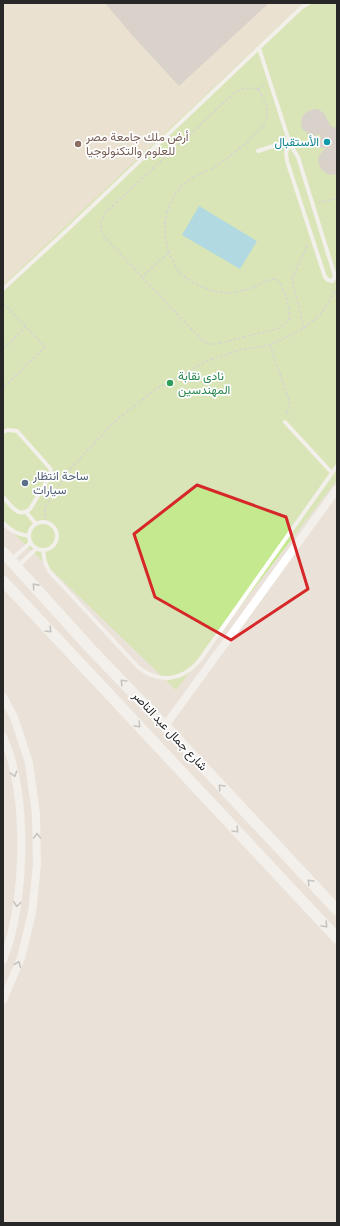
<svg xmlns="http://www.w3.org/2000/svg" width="340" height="1226" font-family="'Fira Sans Condensed',Vazirmatn,sans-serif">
  <rect width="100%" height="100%" fill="#eae2d8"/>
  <path fill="#ecdfc7" d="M3,3H303L3,285Z"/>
  <path fill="#c5e98f" d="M303,3H337V480L176,690L3,523V285Z"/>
  <path fill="#6aceed" d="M199,206L257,241L240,269L182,235Z"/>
  <path fill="#c5bfb8" d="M105,3H269L179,86L132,35Z
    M313,109H317L321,111L325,114L330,125L334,128L337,126V174L329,175L321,169L319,164L318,159L320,154L326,148L317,147L316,143L321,139L320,134L314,136L310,135L303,130L301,126L302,117L305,113Z"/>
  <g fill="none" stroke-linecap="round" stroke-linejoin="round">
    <path stroke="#c3c3c3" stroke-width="1.5" stroke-dasharray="3 2" stroke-linecap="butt" d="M318,203L337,198
      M168,253L142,277L103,235C99,226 101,220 106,212L232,95C241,88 246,87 258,89L265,83
      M142,277L202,340L208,344H216L280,328C284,325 287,323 289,318C291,309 283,287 277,279C267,279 262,283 254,287C244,291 229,294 218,292C205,289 190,282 180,273C176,269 174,262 171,257C166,248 165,236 165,225C166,211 172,196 182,186C191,177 201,173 213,168C225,161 266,129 267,117C269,107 263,96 258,89
      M3,307L5,305L45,347L5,386L3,384
      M304,328L292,279L308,244
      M270,345L290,403L286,415
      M3,349L26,327
      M45,522V507L71,468L114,422L156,389L209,360L240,350L270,345L304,328L320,315L337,289"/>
    <path stroke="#fff" stroke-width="4" d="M259,48L290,144
      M290,144L298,157L334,273L335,277L332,281L328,280L325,277L287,161L286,152Z
      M258,151L289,141
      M3,289L65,232L302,7L309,3
      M285,422L332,473
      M3,432L8,430L17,431L49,467L51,470L50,476L30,509C18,519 11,505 3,497
      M26,512L36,524
      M29 536a14 14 0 1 1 28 0a14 14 0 1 1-28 0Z
      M3,523C11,531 17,534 29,536
      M43,551L45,562L49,571L138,667C159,684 182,681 199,661L337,466
      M11,560L30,543
      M17,567L36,549"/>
    <path stroke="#fff" stroke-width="8" d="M3,697L14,717L29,763L36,814L37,864L32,913L21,958L3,1000
      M165,726L337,489
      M3,737C29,792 26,904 3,960"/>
    <path stroke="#fff" stroke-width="11" d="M3,552L90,648L165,726L337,910
      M3,581L79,662L337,938"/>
  </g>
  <defs><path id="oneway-chevron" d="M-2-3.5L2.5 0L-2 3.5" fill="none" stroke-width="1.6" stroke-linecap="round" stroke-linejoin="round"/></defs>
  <g stroke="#9e9e9e">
    <use href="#oneway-chevron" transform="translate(35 586) rotate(-132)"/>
    <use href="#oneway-chevron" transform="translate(49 630) rotate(46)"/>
    <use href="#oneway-chevron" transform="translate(123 682) rotate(-134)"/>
    <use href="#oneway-chevron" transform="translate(138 725) rotate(47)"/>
    <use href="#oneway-chevron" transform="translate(14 774) rotate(75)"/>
    <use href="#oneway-chevron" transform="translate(221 787) rotate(-133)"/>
    <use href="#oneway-chevron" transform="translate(236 830) rotate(47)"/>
    <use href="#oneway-chevron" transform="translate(37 836) rotate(-91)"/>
    <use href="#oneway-chevron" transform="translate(310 882) rotate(-133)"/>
    <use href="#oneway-chevron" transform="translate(17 904) rotate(97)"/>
    <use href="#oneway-chevron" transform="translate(325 925) rotate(47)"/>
    <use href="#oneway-chevron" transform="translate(18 964) rotate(-67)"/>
  </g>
  <path d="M0 0H340V1226H0ZM197,485L286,517L308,589L231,640L155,597L134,534Z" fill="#eae2d8" fill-opacity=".55" fill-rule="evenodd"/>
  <path fill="none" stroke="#d62828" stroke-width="3" stroke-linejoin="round" d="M197,485L286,517L308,589L231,640L155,597L134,534Z"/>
  <circle fill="#0f9aa8" stroke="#fff" stroke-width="1.5" cx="327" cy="142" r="4"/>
  <circle fill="#8d6e63" stroke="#fff" stroke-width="1.5" cx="78" cy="144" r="4"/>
  <circle fill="#2e9e5b" stroke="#fff" stroke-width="1.5" cx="170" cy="383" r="4"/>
  <circle fill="#5c6f8a" stroke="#fff" stroke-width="1.5" cx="25" cy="483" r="4"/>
  <g text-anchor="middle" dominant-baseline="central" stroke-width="3.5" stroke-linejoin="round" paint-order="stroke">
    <g font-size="12" fill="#785e54" stroke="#fff" text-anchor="start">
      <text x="86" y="137">أرض ملك جامعة مصر<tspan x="86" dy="14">للعلوم والتكنولوجيا</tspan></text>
    </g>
    <g font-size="12" fill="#0d838f" stroke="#fff" text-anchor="end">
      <text x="319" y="142">الأستقبال</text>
    </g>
    <g font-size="12" fill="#27864d" stroke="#fff" text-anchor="start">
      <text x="178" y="376">نادى نقابة<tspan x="178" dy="14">المهندسين</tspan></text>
    </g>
    <g font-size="12" fill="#4e5e75" stroke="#fff" text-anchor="start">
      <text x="33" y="476">ساحة انتظار<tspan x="33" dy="14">سيارات</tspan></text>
    </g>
    <g font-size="12" fill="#272727" stroke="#fff">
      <text transform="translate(170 731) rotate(47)">شارع جمال عبد الناصر</text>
    </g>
  </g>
  <rect width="340" height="1226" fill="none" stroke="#272727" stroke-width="8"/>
</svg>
